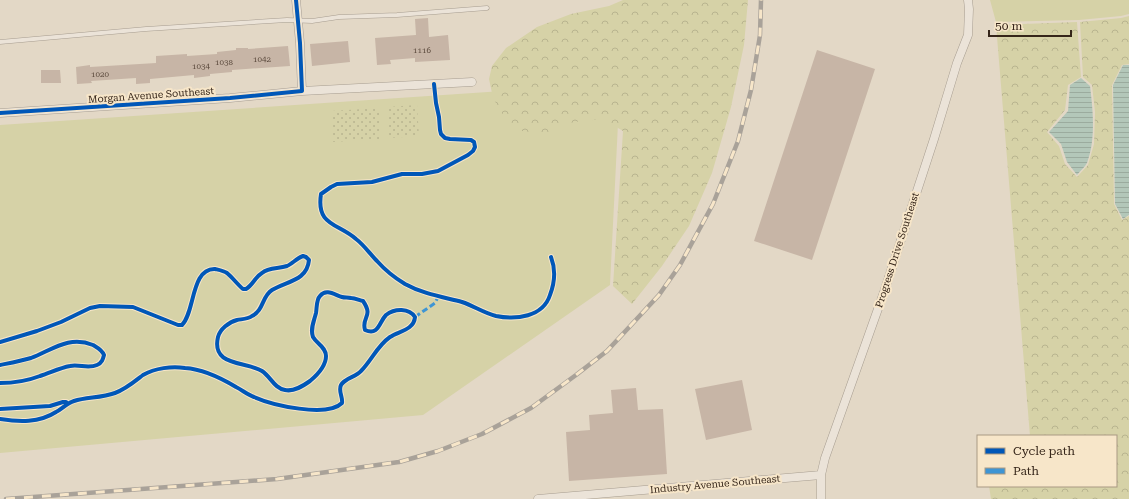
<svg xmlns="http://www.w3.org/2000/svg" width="1129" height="499" font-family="'Roboto Serif',serif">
  <defs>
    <pattern id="forest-crowns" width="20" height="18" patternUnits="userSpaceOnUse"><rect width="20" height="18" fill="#d6d2a7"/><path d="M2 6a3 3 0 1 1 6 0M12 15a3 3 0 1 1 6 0" fill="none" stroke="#b8b48f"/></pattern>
    <pattern id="garden-dots" width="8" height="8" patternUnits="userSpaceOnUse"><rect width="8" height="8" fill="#d6d2a7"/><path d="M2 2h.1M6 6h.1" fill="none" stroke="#b8b48f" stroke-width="1.8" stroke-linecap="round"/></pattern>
    <pattern id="water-rules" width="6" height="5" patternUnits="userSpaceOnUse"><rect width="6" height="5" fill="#b3c7b9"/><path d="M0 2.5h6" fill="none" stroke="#9bab9e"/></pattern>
  </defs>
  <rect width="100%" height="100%" fill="#e3d8c6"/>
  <path fill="#d6d2a7" d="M990,0H1129V14L1121,16L1079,20L996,22Z
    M620,83L610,285L423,415L0,453V125Z"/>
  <path fill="url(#forest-crowns)" d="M623,0H748L744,45L731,107L712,173L689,226L662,266L632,304L613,286L623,131L603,119L574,122L543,134L522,131L504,117L493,98L489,79L492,66L506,48L537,27L571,14L609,6Z
    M1129,16V64L1122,65L1112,85L1114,204L1122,220L1129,216V499H991L989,486H1116V436H1030L996,25L1077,22L1081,77L1068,85L1065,110L1047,132L1059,146L1065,164L1077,177L1088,165L1094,144L1095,112L1092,85L1083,77L1080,22L1121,18Z"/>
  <path fill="url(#garden-dots)" d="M417,105L419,136L389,138L387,107Z
    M379,108L381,139L333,142L331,111Z"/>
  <path fill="url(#water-rules)" d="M1123,65H1129V215L1123,219L1115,204L1113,85Z
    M1081,78L1090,86C1093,110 1096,140 1087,163C1085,167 1080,171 1077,175L1067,162L1061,144L1049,132L1068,111L1070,85Z"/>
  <path fill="#c7b5a6" d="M428,18L429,37L448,35L450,60L415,62V58L390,60L391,64L377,65L375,38L416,35L415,19Z
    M348,41L350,62L312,66L310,44Z
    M288,46L290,66L232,70V72L210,74V76L194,78V75L150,79V83L136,84V78L91,81L92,83L77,84L76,67L90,65V67L156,63V56L187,54V56L217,54V52L236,50V48H248V49Z
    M817,50L875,69L812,260L754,241Z
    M41,70H60L61,83H41Z
    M742,380L752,430L706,440L695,389Z
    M636,388L638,410L663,409L667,474L569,481L566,432L590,430L589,415L613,413L611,390Z"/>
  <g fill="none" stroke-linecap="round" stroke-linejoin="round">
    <g stroke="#a79d90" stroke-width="5">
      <path id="lane" d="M0,42L146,29L287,20L312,21L339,17L397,15L487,8"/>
    </g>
    <g stroke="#a79d90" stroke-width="9">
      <path id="street" d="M296,0L300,43L302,91
        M0,113L230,98L302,91L472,82
        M538,499L821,475
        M821,499V475L825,458L884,292L934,139L957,63L968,35L969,9L968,0"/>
    </g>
    <use href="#lane" stroke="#ebe3d8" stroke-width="4"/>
    <use href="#street" stroke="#ebe3d8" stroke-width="8"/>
    <g stroke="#a9a299" stroke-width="4.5">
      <path id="rail" d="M6,499L277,479L399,462L438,451L482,434L531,408L576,375L607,351L659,295L680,265L713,204L738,141L751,90L760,35L761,0"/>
    </g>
    <use href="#rail" stroke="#f7e6c9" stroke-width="3" stroke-dasharray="9" stroke-linecap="butt"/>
    <path stroke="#3e95d4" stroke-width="3" stroke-dasharray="6 3" stroke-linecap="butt" d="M415,317L435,303L438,297"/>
    <g stroke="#f7e6c9" stroke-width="6">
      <path id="cycleway" d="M434,84L436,103L439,117L440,130L441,134L445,138L450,139L471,140L474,142L475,147L473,151L468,155L438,171L422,174H402L372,182L337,184L331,187L321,194C316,226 338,223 356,239C364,245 370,254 377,261C385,270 395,278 405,284C423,294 443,297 462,302C474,306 484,313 496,316C516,320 543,317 550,295C555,282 556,270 551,257
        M0,113L230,98L302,91L300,43L296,0
        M0,342L37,331L61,322L90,308L100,306L133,307L178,325H182C195,312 191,268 215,269C219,270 224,271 227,273C233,278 237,284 243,289H246C253,285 255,277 262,273C269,267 278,269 287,266C292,264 297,258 303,256L306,257L309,260C307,281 287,281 272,290C262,296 264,310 252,316C248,319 242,319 237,320C229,322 220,329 218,337C211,367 246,361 262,371C271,377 274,388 285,390C294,392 303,386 310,381C316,376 326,366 326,356C326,347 317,344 313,337C310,329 314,321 316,313C317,308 316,300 320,296C326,288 335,295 342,297C345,298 348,297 351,298C355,298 359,300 363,301C374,317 361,317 365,330C379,336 379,322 386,315C395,308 409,308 415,317C414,330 399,331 390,337C377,346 372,360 361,371C356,377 345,378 341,385C338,391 343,397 342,403C327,418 272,405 254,397C248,395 242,390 236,387C221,378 202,369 185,368C172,366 155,368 143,375C134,382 126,389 115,393C101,398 87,397 74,401C67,403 62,409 56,412C39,423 19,422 0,419
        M0,365C10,363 21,361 31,358C52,350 69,335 93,345C98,348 102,350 104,355C103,359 102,363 97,365C88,369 79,364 70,366C59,368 50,373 40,376C27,381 14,383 0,383
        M0,409L50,406L63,402H66"/>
    </g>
    <use href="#cycleway" stroke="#0057b8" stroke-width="4"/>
  </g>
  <g text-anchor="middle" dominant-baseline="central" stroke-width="4" stroke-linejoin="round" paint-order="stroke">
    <g font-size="8" fill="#5a493c">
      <text x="422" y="50">1116</text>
      <text x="262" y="59">1042</text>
      <text x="224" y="62">1038</text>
      <text x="201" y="66">1034</text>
      <text x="100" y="74">1020</text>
    </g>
    <g font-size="10" fill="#352519" stroke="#f7e6c9">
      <text transform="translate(151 95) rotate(-4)">Morgan Avenue Southeast</text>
      <text transform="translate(897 250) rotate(-72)">Progress Drive Southeast</text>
      <text transform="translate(715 484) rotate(-5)">Industry Avenue Southeast</text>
    </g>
  </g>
  <rect x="977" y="435" width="140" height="52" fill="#f7e6c9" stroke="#a99983"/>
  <rect x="985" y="448" width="20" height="6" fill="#0057b8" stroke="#a99983"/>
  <text x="1013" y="455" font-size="12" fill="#352519">Cycle path</text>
  <rect x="985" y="468" width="20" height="6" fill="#3e95d4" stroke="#a99983"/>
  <text x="1013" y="475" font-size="12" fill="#352519">Path</text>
  <path d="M989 30v6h82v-6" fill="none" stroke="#352519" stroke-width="2"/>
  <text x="995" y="30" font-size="12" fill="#352519" stroke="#f7e6c9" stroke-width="3" paint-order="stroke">50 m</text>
</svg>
